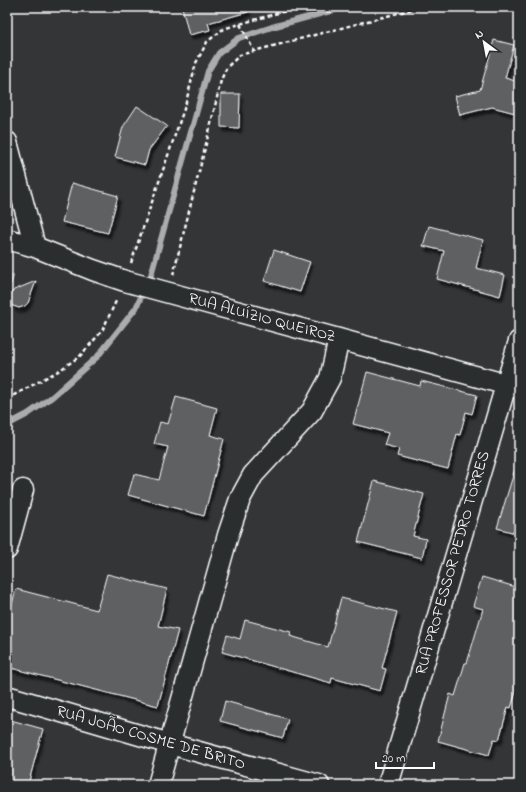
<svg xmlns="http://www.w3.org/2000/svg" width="526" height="792" font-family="'Indie Flower',sans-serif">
  <defs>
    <filter id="shadow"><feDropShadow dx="2.5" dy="4.5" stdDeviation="1" flood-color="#0009"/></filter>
  </defs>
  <rect width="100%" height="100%" fill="#333536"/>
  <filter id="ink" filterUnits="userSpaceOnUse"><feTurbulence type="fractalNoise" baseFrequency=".025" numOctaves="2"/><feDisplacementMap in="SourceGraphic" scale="8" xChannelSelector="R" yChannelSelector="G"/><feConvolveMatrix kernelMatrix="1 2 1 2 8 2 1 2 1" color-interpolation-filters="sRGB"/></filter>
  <g filter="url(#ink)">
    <path fill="#737576" stroke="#abacad" d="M7,273L14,275L7,296Z"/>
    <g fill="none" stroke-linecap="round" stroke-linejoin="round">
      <path stroke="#abacad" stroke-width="6" d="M7,425L28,414L52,397L98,356L136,308L151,275L208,71L219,53L239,38L272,27L345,7"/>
    </g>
    <path fill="#5f6162" stroke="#fff" filter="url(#shadow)" d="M182,7H248V12L208,23L210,30L189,35Z
      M494,40L514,45L505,78L519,82V114L492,107L460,115L455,96L480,90Z
      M221,94H240L239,128L221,127Z
      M137,106L167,126L149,150L145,165L115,157L123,127Z
      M72,183L118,196L108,233L62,222Z
      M429,226L483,240L476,268L505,275L500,296L437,279L444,251L423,246Z
      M274,250L310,262L300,292L264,281Z
      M36,281L28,303L25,306L19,308L13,306L11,304L9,298L12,292L14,290Z
      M367,372L420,386L421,381L477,395L472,414L466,412L460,435L457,434L448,469L397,456L399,449L384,445L388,433L353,424Z
      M176,397L217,408L210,435L224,439L204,516L128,495L134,474L159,480L168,447L154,444L160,422L168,424Z
      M515,469L519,470V534L497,528Z
      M374,481L424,494L413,536L426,539L422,558L358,542Z
      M107,574L167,589L158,626L178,630L158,706L7,667V623L16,589L97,610Z
      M482,577L519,588V682L511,708L508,707L499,740L494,739L489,755L438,741L450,694L455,696L465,663H467L483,609L473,606Z
      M341,598L397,612L382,668L386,669L380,691L332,678L331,683L222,652L227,635L240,639L245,620L291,632L290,636L328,647Z
      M225,701L288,719L283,738L220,721Z
      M7,719L43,729L28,785H7Z"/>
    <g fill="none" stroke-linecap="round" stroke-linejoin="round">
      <g stroke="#fff" stroke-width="23">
        <path id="minor" d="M7,142L35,247
          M7,239L35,247L93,270L125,281L519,388
          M7,549L23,490
          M7,696L170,744L319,785
          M158,785L228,535L240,499L253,475L312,411L330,378L339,339
          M388,785L519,341"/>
      </g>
      <path stroke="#fff" stroke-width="2.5" stroke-dasharray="4 3" stroke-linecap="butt" d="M240,24L254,51
        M131,263L185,106L196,63L207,42L223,29L240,24L299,7
        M173,275L210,128L221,80L227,67L240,55L254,51L421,7
        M7,399L60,370L80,356L102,331L117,299"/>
      <use href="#minor" stroke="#2a2d2e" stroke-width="20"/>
    </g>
  </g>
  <g text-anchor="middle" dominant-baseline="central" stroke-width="3" stroke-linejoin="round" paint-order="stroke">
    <g font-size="16" fill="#fff" stroke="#2a2d2e">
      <text transform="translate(262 318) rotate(15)">RUA ALUÍZIO QUEIROZ</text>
      <text transform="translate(453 563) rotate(-74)">RUA PROFESSOR PEDRO TORRES</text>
      <text transform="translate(151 738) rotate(16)">RUA JOÃO COSME DE BRITO</text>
    </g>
  </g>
  <rect width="526" height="792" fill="none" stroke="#2a2d2e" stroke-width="24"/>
  <rect x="12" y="12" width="502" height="768" fill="none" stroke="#fff" stroke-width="1.5" filter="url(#ink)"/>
  <g transform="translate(484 42) rotate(328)" stroke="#2a2d2e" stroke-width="3" paint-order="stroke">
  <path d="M0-3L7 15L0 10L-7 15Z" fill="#ffffff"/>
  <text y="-6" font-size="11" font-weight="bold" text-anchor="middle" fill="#ffffff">N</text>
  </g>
  <path d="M376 762v6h58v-6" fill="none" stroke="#ffffff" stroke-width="2"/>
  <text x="382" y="762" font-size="12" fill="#ffffff" stroke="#2a2d2e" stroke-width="3" paint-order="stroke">20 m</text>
</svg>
